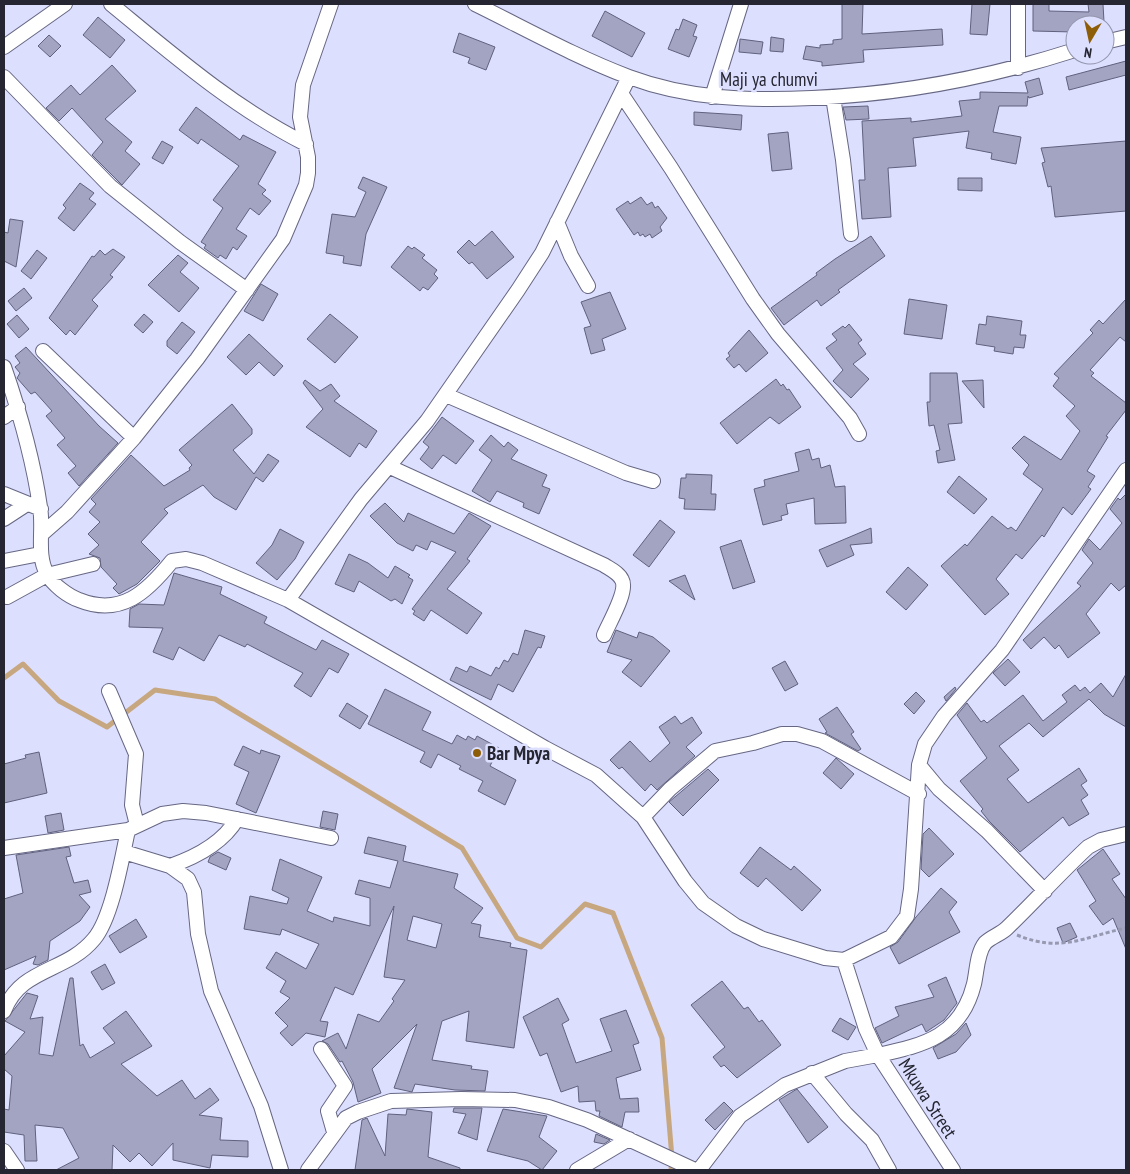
<svg xmlns="http://www.w3.org/2000/svg" width="1130" height="1174" font-family="'PT Sans Narrow',sans-serif">
  <rect width="100%" height="100%" fill="#dddfff"/>
  <g fill="none" stroke-linecap="round" stroke-linejoin="round">
    <path stroke="#c7a77f" stroke-width="5" d="M4,678L23,664L59,701L107,727L155,690L215,699L462,848L517,938L541,947L585,904L613,913L662,1038L672,1158L671,1170"/>
  </g>
  <path fill="#a2a4c2" stroke="#60617d" fill-rule="evenodd" d="M842,4H863L862,34L942,29L943,45L863,50L864,62L822,66V62L803,59L806,46L820,48V45L833,44V40L842,39Z
    M972,4H990L987,35L970,34Z
    M1033,4H1049V11L1089,12L1088,4H1103L1104,22L1074,24V32L1033,31Z
    M605,11L645,33L632,57L592,36Z
    M98,17L125,40L110,58L83,35Z
    M683,19L697,25L693,36L697,37L689,57L668,49L676,29L679,30Z
    M459,33L495,47L486,70L468,63L470,58L453,52Z
    M49,35L61,46L50,57L38,46Z
    M771,37L784,39L783,52L770,51Z
    M740,39L763,42L761,54L739,52Z
    M1126,61V75L1069,90L1066,77Z
    M112,65L136,91L105,119L132,142L125,151L140,164L122,185L92,155L103,142L72,108L59,121L46,108L71,85L80,95Z
    M1039,78L1043,94L1029,98L1028,96L1027,106H999L993,132L1021,137L1016,164L991,159L992,153L966,148L969,131L913,138L916,166L888,168L891,217L862,219L859,180H865L862,121L911,118V122L962,116L959,101L980,99V92L1028,93L1025,82Z
    M868,106L869,119L846,120L843,107Z
    M196,107L240,140L243,135L276,152L258,184L266,190L262,194L271,201L259,215L250,208L236,229L247,236L237,250L233,247L226,259L220,255L218,258L204,248L206,245L201,242L223,208L213,200L239,166L201,139L198,144L179,130Z
    M694,112L742,115L741,130L694,125Z
    M788,132L792,169L772,171L768,134Z
    M162,141L173,147L163,164L152,158Z
    M1126,141V211L1055,217L1051,186L1048,187L1042,163L1045,162L1041,148Z
    M363,177L387,187L366,234L361,266L343,263L344,256L326,253L332,214L355,217L366,192L358,188Z
    M958,178H982V191L958,190Z
    M80,183L94,193L89,199L96,204L74,231L58,218L66,208L63,205Z
    M641,197L647,205L652,202L655,208L658,206L667,218L660,227L662,231L652,238L650,234L645,237L643,234L640,236L638,232L634,235L616,209L628,201L630,204Z
    M10,219L23,221L16,267L4,261V232L8,233Z
    M492,231L514,257L487,279L472,262L469,264L457,252L469,240L475,246Z
    M871,236L885,256L838,290L840,292L821,306L817,300L784,325L771,308L817,275L816,273L835,259Z
    M408,246L412,249L414,247L425,255L422,258L437,270L434,274L438,278L428,290L423,287L420,291L391,267Z
    M113,249L125,257L110,275L113,277L92,300L98,306L75,335L70,330L66,335L49,318L92,256L94,257L100,250L105,255Z
    M37,250L47,258L31,279L21,271Z
    M178,255L188,263L180,272L199,288L179,312L148,285Z
    M261,284L278,294L263,321L244,311Z
    M24,288L32,298L16,311L8,301Z
    M610,292L626,329L602,339L605,350L591,354L584,328L591,326L581,302Z
    M909,299L947,305L942,339L904,334Z
    M1126,299V342L1120,337L1090,370L1094,373L1091,376L1126,403V410L1106,436L1108,437L1087,471L1095,476L1088,487L1091,489L1072,515L1063,507L1044,537L1042,535L1022,559L1016,554L996,579L1009,594L985,615L941,566L965,544L967,546L992,516L1008,529L1011,527L1016,531L1043,489L1023,474L1029,465L1012,448L1024,436L1061,460L1080,431L1066,416L1075,406L1053,386L1059,378L1054,374L1093,333L1090,330L1099,320L1103,324Z
    M144,314L153,322L143,333L134,325Z
    M330,314L358,337L335,363L307,339Z
    M17,315L29,329L19,338L7,324Z
    M987,316L1022,321L1020,335H1026L1024,348L1014,347L1013,354L994,351L995,347L976,344L979,324L986,325Z
    M182,322L195,332L177,354L167,346V341Z
    M849,324L862,340L858,343L866,354L853,364L869,379L851,398L833,381L843,370L826,348L837,340L832,334L843,326L845,328Z
    M749,330L768,353L746,372L739,364L734,368L726,359L730,356L728,353Z
    M249,334L283,366L274,376L259,362L246,375L227,357Z
    M26,347L99,426L118,443L79,486L68,473L76,466L57,445L65,438L46,416L52,411L35,392L31,394L17,378L20,373L15,367L20,363L15,356Z
    M930,373H957L962,423L948,424L955,460L938,463L936,451L940,450L934,425L929,426L927,402H930Z
    M776,379L781,386L783,384L787,390L789,389L801,407L779,424L770,417L737,444L720,423Z
    M305,380L320,391L331,384L340,396L334,401L377,431L366,448L359,443L350,457L306,427L323,409L303,383Z
    M983,380L984,408L962,381Z
    M232,404L252,429V434L233,450L254,474L268,454L279,461L263,482L256,477L236,510L214,497L203,485L164,509L168,513L141,542L160,561L137,584L119,594L113,588L117,584L101,567L100,558L89,554L99,545L88,534L100,522L89,512L96,504L91,499L131,455L164,486L190,470L189,468L192,465L179,450Z
    M442,417L474,441L456,464L443,455L432,469L420,459L429,447L423,442Z
    M491,435L504,447L508,442L518,450L511,459L547,475L542,486L550,489L539,514L523,507L524,503L497,491L490,502L472,491L492,460L479,450Z
    M809,449L812,460L819,458L821,468L830,465L835,487L845,486L846,523L815,524L814,498L786,504L788,514L781,516L782,520L763,525L754,489L765,486L764,480L799,471L795,453Z
    M686,474L712,475L711,494H716L715,510L684,509L685,499L679,498L681,478H686Z
    M959,476L987,499L974,514L947,492Z
    M1126,494V585L1119,591L1111,583L1086,614L1100,633L1068,658L1059,645L1055,649L1044,637L1031,649L1023,640L1081,586L1077,583L1093,563L1082,550L1089,539L1100,550L1122,523L1110,509L1118,498L1120,500Z
    M385,503L404,522L408,513L454,534L469,513L491,526L467,559L470,561L447,589L482,613L467,634L431,610L424,621L413,614L415,611L412,609L456,552L431,541L427,550L416,545L413,551L397,543L370,516Z
    M660,520L675,532L649,567L633,555Z
    M871,528L872,543L850,545L854,555L827,567L819,550Z
    M280,529L304,542L295,559L277,580L256,563L272,545Z
    M741,540L755,582L733,589L720,547Z
    M349,554L368,563L388,578L395,566L410,575L408,577L413,580L402,604L395,599L391,601L359,581L354,592L335,584Z
    M908,567L928,585L906,610L886,592Z
    M174,573L222,587L220,594L267,617L264,623L316,650L322,640L349,654L338,673L329,668L311,697L294,686L303,673L247,644L245,647L219,635L204,661L179,647L173,660L153,652L163,628L129,627L130,609L139,604L164,605Z
    M685,575L695,600L669,581Z
    M525,630L545,636L541,648L538,647L513,692L498,684L491,700L450,680L456,667L467,672L470,666L491,676L496,667L499,669L504,660L508,662L513,653L518,655Z
    M616,630L637,638L639,632L653,637L670,651L641,687L622,672L632,660L607,652Z
    M1008,659L1020,672L1005,686L993,673Z
    M785,661L798,684L785,691L772,668Z
    M1126,674V727L1104,714L1089,699L1043,737L1029,723L999,746L1019,770L1007,779L1028,803L1079,768L1087,781L1081,785L1088,795L1081,800L1089,814L1069,826L1063,817L1020,852L989,821L981,811L983,809L960,781L987,758L957,715L967,703L981,722L984,720L987,723L1023,695L1043,721L1067,702L1062,695L1075,685L1080,691L1085,687L1090,693L1101,683L1113,697Z
    M955,687L956,689L946,701L944,697Z
    M385,689L431,712L422,730L452,744L457,735L466,740L468,736L475,740L477,736L499,748L490,766L516,780L505,805L478,791L483,781L459,769L461,766L438,754L431,768L420,762L425,752L368,724Z
    M916,692L925,701L914,714L904,704Z
    M347,703L368,716L360,729L339,716Z
    M837,707L854,732L851,734L861,749L858,751L825,733L827,732L819,719Z
    M675,716L681,724L692,717L702,733L686,747L695,756L657,790L651,784L645,791L622,767L619,769L610,760L630,741L650,762L670,743L659,727Z
    M243,746L260,754L261,750L280,756L256,813L236,804L249,772L234,765Z
    M39,752L47,793L4,803V764L26,758L25,755Z
    M836,758L854,774L841,789L823,773Z
    M708,769L719,780L683,816L669,802Z
    M323,811L338,814L335,830L320,827Z
    M61,813L64,830L48,833L45,816Z
    M929,828L954,854L929,877L921,869L923,834Z
    M368,837L406,846L403,861L458,874L454,888L483,908L471,923L481,925L479,937L511,943L510,947L527,950L514,1048L466,1041L469,1011L442,1021L432,1060L472,1066L471,1069L488,1071L485,1091L455,1090L415,1084L412,1092L394,1088L417,1024L372,1069L381,1093L358,1102L353,1082L342,1061L340,1062L328,1044L322,1041L338,1033L346,1049L358,1014L379,1022L394,1001L392,999L405,980L384,977L394,906L353,995L335,987L320,1021L328,1022L325,1037L306,1033L292,1046L280,1033L288,1026L275,1013L290,998L280,992L286,981L266,968L276,952L306,969L319,944L282,929L280,935L244,929L250,896L287,904L289,898L272,890L280,859L322,877L307,911L333,922L334,917L370,926V898L355,894L359,880L390,888L398,861L364,853ZM413,916L442,924L436,948L407,940Z
    M69,847L71,856L66,857L74,883L88,880L91,892L79,895L90,907L80,921L50,941L48,960L38,965L33,964L36,956L4,970V899L23,893L16,855Z
    M760,847L791,870L794,866L821,890L802,911L766,878L758,887L740,873Z
    M1103,849L1120,874L1112,879L1126,899V949L1113,918L1103,925L1089,906L1096,901L1077,870Z
    M218,852L231,858L226,870L208,862L210,857Z
    M941,888L957,902L949,912L960,932L899,964L890,947L898,942L916,917Z
    M136,919L147,937L120,953L109,936Z
    M1070,923L1077,937L1063,943L1057,928Z
    M105,964L115,983L102,990L91,972Z
    M946,977L957,1003L944,1020L926,1032L922,1024L882,1043L875,1028L899,1016L895,1007L934,997L928,985Z
    M70,978H73L80,1046L83,1044L90,1058L115,1043L103,1028L126,1011L152,1046L121,1064L157,1096L182,1080L195,1099L210,1088L219,1100L199,1115L222,1118L220,1140L248,1141V1157L212,1155L210,1168L173,1160V1143L152,1166L139,1153L130,1162L113,1145L112,1170H56L79,1158L63,1128L35,1125L37,1161H25L24,1135L4,1132V1109L9,1110L12,1076L4,1069V1056L25,1032L5,1021L27,993L38,996L30,1019L43,1017L39,1054L53,1056Z
    M722,981L744,1009L748,1007L759,1022L762,1020L781,1045L737,1078L724,1065L721,1067L713,1057L725,1047L691,1005Z
    M558,998L569,1020L562,1024L576,1063L612,1051L600,1019L626,1010L639,1043L633,1045L641,1070L616,1078L620,1099L638,1098L639,1112H625L622,1127L599,1116L600,1111H596L595,1101L579,1102L578,1086L561,1092L547,1053L540,1056L523,1017Z
    M840,1018L856,1027L848,1040L832,1031Z
    M966,1023L971,1035L956,1052L938,1059L933,1048L956,1034Z
    M797,1089L828,1127L808,1143L779,1100Z
    M724,1102L733,1111L715,1130L705,1120Z
    M454,1108H482L477,1140L458,1133L466,1114L453,1112Z
    M407,1109L432,1112L428,1157L460,1168V1170H355L362,1120L367,1118L385,1156L388,1114L406,1115Z
    M503,1109L547,1116L539,1137L557,1151L542,1170L528,1161L487,1151Z
    M596,1134L610,1140L604,1144L594,1142Z"/>
  <g fill="none" stroke-linecap="round" stroke-linejoin="round">
    <g stroke="#666783" stroke-width="16">
      <path id="street" d="M111,4C172,54 234,108 306,144
        M475,4C526,29 576,57 629,77C688,99 750,101 812,98C903,94 988,78 1075,50
        M1018,4V68
        M1105,42L1126,37
        M4,47L65,4
        M4,77L110,186L180,242L247,290
        M622,95L671,168L753,299L778,334L850,418L859,434
        M712,97L741,4
        M833,97L843,160L851,234
        M557,222L571,256L588,286
        M43,351L134,438
        M4,367C20,413 33,458 40,507C44,529 36,554 47,574C53,585 68,596 79,600C121,617 147,592 172,561L186,559L202,563L288,600L545,748L596,775L643,817L685,881L703,903L736,926L763,939L825,958L844,960L891,937L907,916L911,889L919,765L925,744L944,716L1002,650L1126,470
        M446,395L626,473L653,481
        M4,417L18,407
        M390,467L604,565C610,569 619,573 622,580C628,591 609,623 604,635
        M4,494L41,509
        M4,519L27,504
        M43,533L67,512L134,438L197,359L283,239L306,185L308,173V157L300,117L303,85L331,4
        M4,561L40,554
        M7,597L47,575L93,564
        M288,600L361,499L427,421L518,290L542,253L629,77
        M109,691L136,754L132,805L137,825
        M919,765L939,789L987,831L1045,891
        M643,817L670,789L715,751L753,743L782,734H797L822,741L919,794
        M4,848L128,830
        M124,852L170,866C196,857 223,843 237,819
        M170,866L188,879L194,892L198,934L211,991L261,1106L281,1170
        M844,960L866,1029L878,1055C925,1045 961,1036 974,984C977,971 977,953 985,943C991,937 1001,934 1007,928C1035,901 1060,873 1088,847L1101,840L1126,834
        M4,1011C21,967 66,973 94,939C112,918 122,858 128,830L162,814L183,811L206,813L331,838
        M321,1049L345,1086L328,1111L334,1132
        M812,1073L846,1114L872,1140L889,1170
        M4,1151L17,1170
        M308,1170L346,1118L358,1112L391,1101L461,1099L515,1100L549,1107L587,1120L695,1170
        M577,1170L629,1139
        M699,1170L740,1116L785,1085L845,1061L878,1055L953,1170"/>
    </g>
    <path stroke="#9799b1" stroke-width="3" stroke-dasharray="4 2.5" stroke-linecap="butt" d="M1017,935C1061,953 1084,937 1126,928"/>
    <use href="#street" stroke="#fff" stroke-width="14"/>
  </g>
  <circle fill="#8e5d07" stroke="#dddfff" stroke-width="2" cx="477" cy="753" r="5"/>
  <g text-anchor="middle" dominant-baseline="central" stroke-width="5" stroke-linejoin="round" paint-order="stroke">
    <g font-size="19" fill="#252631" stroke="#dddfff">
      <text x="769" y="79">Maji ya chumvi</text>
      <text transform="translate(928 1098) rotate(57)">Mkuwa Street</text>
    </g>
    <g font-size="19" font-weight="bold" fill="#252631" stroke="#dddfff" text-anchor="start">
      <text x="487" y="753">Bar Mpya</text>
    </g>
  </g>
  <rect width="1130" height="1174" fill="none" stroke="#252631" stroke-width="10"/>
  <g transform="translate(1090 40) rotate(189)"><circle r="24" fill="#dddfff" stroke="#9395ad"/>
  <path d="M0-4L9 19L0 12L-9 19Z" fill="#8e5d07"/>
  <text y="-8" font-size="14" font-weight="bold" text-anchor="middle" fill="#252631">N</text>
  </g>
</svg>
